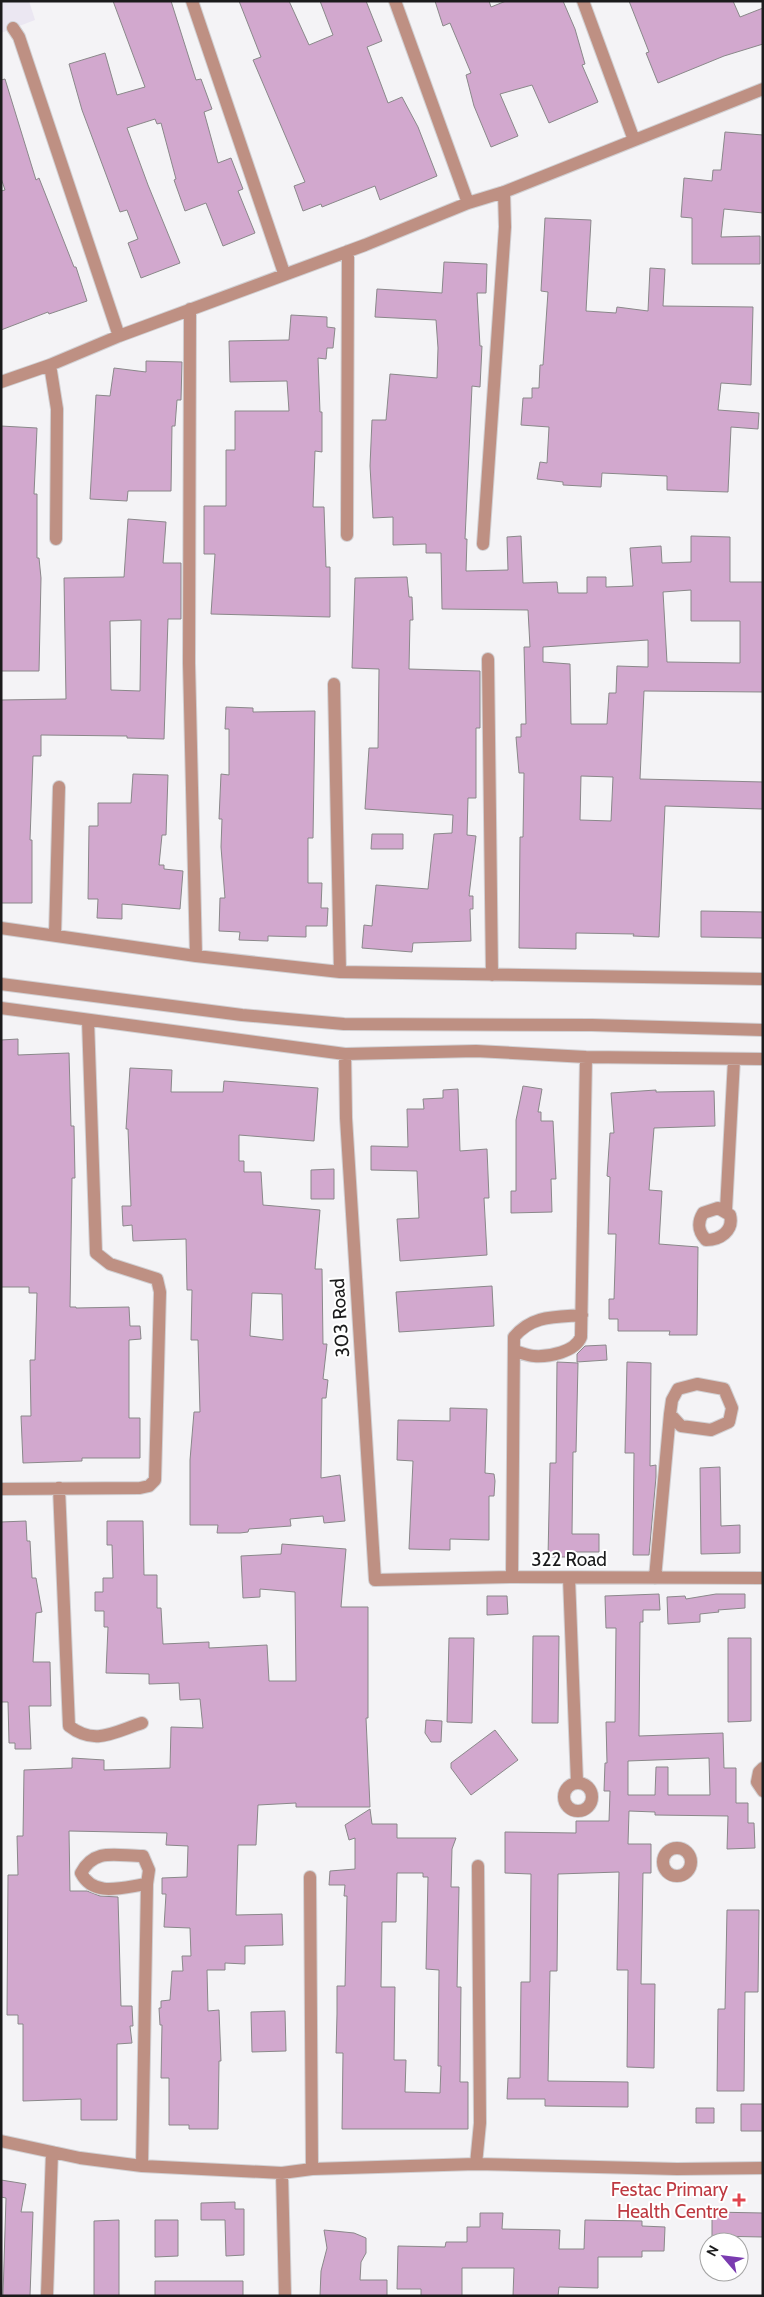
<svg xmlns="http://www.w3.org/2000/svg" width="764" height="2297" font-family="Cabin,sans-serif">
  <rect width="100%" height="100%" fill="#f4f3f6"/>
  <path fill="#ebe7f2" d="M1,1H29L35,20L1,33Z"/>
  <path fill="#d2a8ce" stroke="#8a888a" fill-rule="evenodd" d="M113,1H171L196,80L201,79L212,109L204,112L218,163L231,158L243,189L238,191L255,233L223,246L206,203L185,211L174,180L176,179L161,123L157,124L155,119L127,128L148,185L180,263L141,278L128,243L138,239L127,210L120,212L82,110L69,64L105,53L117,95L145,87Z
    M239,1H289L309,45L333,35L320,1H366L382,41L367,47L388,103L402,97L418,127L437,176L380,200L375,186L322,207L321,204L303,211L294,186L305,182L253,60L261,57Z
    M435,1H489L491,7L506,1H563L575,29L585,64L582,65L598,102L549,123L532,85L500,94L518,136L491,147L474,106L466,75L471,73L450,23L443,26Z
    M629,1H733L740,17L763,8V44L724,56L658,83L646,53L649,52Z
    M5,79L36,180L39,178L74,267H76L87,301L49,314L48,312L1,330V191L5,190L1,178V80Z
    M725,132L763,135V213L724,209L721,237L760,236V264H692V218L681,217L684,178L712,181L713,170H721Z
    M545,218L591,220L586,311L616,313L617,307L648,311L650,268L665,269L663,306L753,307L751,385L721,383L718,410L759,413L758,429L731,427L728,492L667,490V476L602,473L601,487L563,485V482L537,479L540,462L547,463L549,427L521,425L523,398H532V388H539L540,365H543L548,292L541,291Z
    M444,262L487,264L486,293H477L480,346H482L480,387L472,386L465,539H467L466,571L508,570L507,537L521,536L523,583L557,582L558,593H587V577H606V587L633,586L630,548L661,546L662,563L691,562V536L730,537V582H763V692L644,691L640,779L763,782V809L665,806L659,937L633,936L634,934L576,933V949L519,948L520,837H523L524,773H519L516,737H521V724H526L524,647H530L528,610L442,609L441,553H426V544L393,545V517L373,518L370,466L372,420H386L390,374L437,378L438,348L436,320L375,317L377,289L442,293ZM691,590V621H740V663L667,662L663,592ZM648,640V667L617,666L616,693H609L607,724H571L570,664L543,662V647ZM581,776L613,777L611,821L580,820Z
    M291,315L327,317V327L335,328L333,348H327L326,359L318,358L320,412H322V452L315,451L313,507H324L326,567H330V617L211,614L215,554H204V506H226V450H235V411H289L287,381L230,382L229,341L289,340Z
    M146,361L182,362L181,400H177L175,426H172L171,491H128L127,501L90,499L96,395L110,396L114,368L146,372Z
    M1,426L37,428L34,494H37V558H39L41,578L39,671H1Z
    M128,519L166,522L163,563H181V619H168L164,739L127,738V736L41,735V756H33L30,840H32V903H1V700L66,699L64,578L124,577ZM141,620L140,691L111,690L110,621Z
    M407,577L409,597H412L413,620H410L409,669L480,671V728H476V798H468L467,835L476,836L469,896H473V909H470L471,941L413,943L412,952L362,948L364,925L372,926L376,885L428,889L434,834L452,833L453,815L365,809L369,748H378L379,669L352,668L355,578Z
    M226,707L253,708V712L315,711L313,838H308V883H322L321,908H328L327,926H306V937L268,936V941L239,940L240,932L219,931L220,898H225L221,847L222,819H219L221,774L229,775V729H225Z
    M133,774L168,775L166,835H162L159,865H164V869L183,871L180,909L122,904V919L97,918L98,899H88L89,826H98V803H131Z
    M372,834H403V849H371Z
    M701,911L763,912V938L701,937Z
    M18,1039V1055L69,1053L71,1126H74L75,1178H72L70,1307H76V1308L129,1307L130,1326H140L141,1339L129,1340V1418H140V1458H82V1461L23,1463L21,1416H31L30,1360H35L37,1293H29V1287H1V1040Z
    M130,1068L172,1070L171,1092H223L224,1081L318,1088L314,1141L239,1135V1161H244V1172H261L263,1205L320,1210L315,1269H322L323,1344H327L323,1379L328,1380L326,1398H322L321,1478L340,1475L345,1521L324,1523L323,1516L290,1519L291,1526L249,1529L248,1532L240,1533H217L218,1525H190V1460L194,1412H200L198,1340H191L192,1290H187L186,1239L133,1241L132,1225L123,1226L122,1206H131L128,1129H126ZM252,1293L282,1294L283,1340L250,1336Z
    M523,1086L542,1089L538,1112H541V1121H553L556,1179H551L552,1212L511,1213V1191H516V1120Z
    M458,1089L460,1151L487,1149L489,1198H484L487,1255L400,1261L397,1219L419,1218L417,1171L371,1170V1146L408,1147L407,1109H424L423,1099L443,1098V1090Z
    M656,1090V1092L714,1091L715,1126L654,1128L649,1190L662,1191L659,1244L698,1247L697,1335H669L670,1331H618V1319H609V1299H614L616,1234H608L610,1177L607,1176L610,1133H614L611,1093Z
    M334,1169V1199H311V1170Z
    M492,1286L494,1326L399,1332L396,1292Z
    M606,1345L607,1360L577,1362V1354L585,1346Z
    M557,1362L578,1363L576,1452H573L572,1534H599V1552H571V1557H548L550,1463H556Z
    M627,1362L651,1363L650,1466L656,1465V1477L649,1555H633L634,1453H625Z
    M450,1408L487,1409L485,1473L494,1474L495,1481L494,1496H489V1540L450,1539V1550L409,1549L413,1461L397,1460L398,1420L450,1421Z
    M720,1467L721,1526L740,1525V1553L701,1554L700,1468Z
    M26,1521L27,1541H30L32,1578H36L42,1612L36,1613L33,1662H50L51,1706H29L31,1749H15V1743H9L8,1702H1V1522Z
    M107,1521H143L144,1575H157V1608H161L163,1644L209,1642V1648L267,1645L269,1681H296L295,1592L260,1589V1597L243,1598L241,1556L281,1554L282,1544L346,1549L341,1607H368V1718H366L370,1807H296V1803L258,1805L256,1845H238L236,1915L282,1914L283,1945L245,1946V1964L225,1963V1970H207L208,2011L219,2010L221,2061H219L218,2129H189V2125H169V2078H161L162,2025H160L159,2008H161V2001L170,2000L172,1971H183L182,1956H191L190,1928L164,1927L166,1894H162V1878L187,1877L188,1846L166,1845L167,1833L69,1831L70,1891H87L100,1896L118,1897L121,2006H132L133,2026H130L132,2043L117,2044V2120H81V2099L23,2101V2024H18V2015H7L8,1875H18L17,1836H23L24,1770L72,1768V1758L104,1760V1770L170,1768L171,1727L203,1728L200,1699L180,1700L179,1683L149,1684V1674L106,1673L108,1627H104V1611H95V1592H103V1578H113L112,1545H107Z
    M659,1594L660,1610H643V1622H640L639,1736L723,1733L724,1768H736V1803H748V1823H754L755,1848L727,1849L728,1816L655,1815V1812L629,1811L628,1844H651V1873H643L641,1984H655L654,2068L627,2067L628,1970H617L619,1872L558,1874L557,1971H550L548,2081L628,2082V2107L545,2106V2099H507L508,2078H520L521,1982H530L531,1874L505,1873V1832L576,1833V1821H609L610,1791H604L605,1763H607L606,1722H615L616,1628H606L605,1596ZM709,1758L710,1795H668V1767H656L655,1795H628V1761Z
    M716,1594H745V1608L718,1610L719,1612L700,1614V1622L668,1624L667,1597L685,1596L686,1599Z
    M487,1596H507L508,1614L487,1615Z
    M533,1636H559L558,1723H532Z
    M449,1638H474L472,1723L447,1722Z
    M728,1638H751V1721L728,1722Z
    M426,1720L442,1721L441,1742H431L425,1733Z
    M495,1730L518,1760L471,1795L451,1768V1763Z
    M370,1809L372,1824H397V1838H456L452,1849L451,1887H459L457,1987H461L460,2082H468V2129H342L343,2053H336L337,2014V1986H345L347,1896H344L345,1885H329L330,1871L355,1869V1838L349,1840L345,1825ZM397,1873H423V1877H428L426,1969L439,1970L438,2066H441L440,2093L405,2092L406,2060H394L395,1987H381L382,1922H396Z
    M727,1910H759L758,1992H745L744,2091H717L718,2009H725Z
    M285,2011L286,2051L252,2052L251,2012Z
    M741,2104H763V2131H741Z
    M696,2108H714V2123H696Z
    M1,2180L26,2184L21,2212H33L30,2296H3L6,2198L1,2197Z
    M235,2202V2209H244V2255L226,2256L225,2220H201V2203Z
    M712,2212L763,2213V2237L712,2236Z
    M480,2213H503L502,2229L560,2230L559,2249H584L585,2220L642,2221V2226L665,2227L664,2251H642V2257H598V2288L559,2287L558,2296H513L514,2268H462V2296H421V2289H397L398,2246L445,2247L446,2242H467V2227H480Z
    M119,2220V2296H94V2221Z
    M155,2220H178V2256L155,2257Z
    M324,2230L354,2233L366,2238V2253L361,2262L360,2280H387V2296H320L321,2271L327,2248Z
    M155,2281H243V2296H155Z"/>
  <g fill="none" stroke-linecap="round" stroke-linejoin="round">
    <g stroke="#d1d0d3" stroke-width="14">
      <path id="minor" d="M192,1L284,273
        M395,1L468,203
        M583,1L634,140
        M13,28L19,37L119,336
        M190,309L189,663L196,956
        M50,365L57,409L56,539
        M1,382L50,365L119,336L365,245L468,203L504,192L763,89
        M347,535L348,251
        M483,544L505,227L504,192
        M488,659L492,975
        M334,684L340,972
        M1,928L196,956L340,972L763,979
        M55,935L59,787
        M1,1008L345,1054L476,1051L586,1057L763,1059
        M345,1054L346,1118L375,1580L512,1577L763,1578
        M718,1208L730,1215C734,1231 720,1240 706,1240C698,1231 697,1223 703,1213Z
        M726,1210L734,1060
        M514,1351C520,1352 527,1356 534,1356C549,1357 575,1352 581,1337L586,1057
        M59,1488L69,1726C95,1746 114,1732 142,1723
        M1,1489L140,1488L149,1486L155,1480L160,1292L157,1279L110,1264L96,1253L88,1020
        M512,1577L514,1337C532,1315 555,1317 582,1315
        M569,1578L577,1782
        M655,1578L670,1414L672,1400L678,1389L697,1384L724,1389L732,1408L729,1422L711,1430L681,1426L670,1414
        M763,1768L759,1772L757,1782L763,1791
        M564 1797a14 14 0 1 1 28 0a14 14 0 1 1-28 0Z
        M663 1862a14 14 0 1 1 28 0a14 14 0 1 1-28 0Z
        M310,1877L312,2169
        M1,2141L80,2158L142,2166L282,2173L312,2169L476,2164L677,2169L763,2168
        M476,2164L480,2123L478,1866
        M142,2166L147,1884L149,1870L143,1856C117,1856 95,1847 81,1873C94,1898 123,1887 147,1884
        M282,2173L285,2296
        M47,2295L52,2152"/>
    </g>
    <g stroke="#d1d0d3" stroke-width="14">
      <path id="tertiary" d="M1,984L242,1015L344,1024L592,1025L763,1030"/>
    </g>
    <use href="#minor" stroke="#be9083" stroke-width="12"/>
    <use href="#tertiary" stroke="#be9083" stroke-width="12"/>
  </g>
  <path fill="#e0444e" stroke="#fff" stroke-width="2" d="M736.5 2192.5h5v5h5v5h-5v5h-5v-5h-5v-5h5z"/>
  <g text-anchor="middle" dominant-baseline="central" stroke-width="4" stroke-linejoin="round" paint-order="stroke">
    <g font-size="19" fill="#1b1b1c" stroke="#fff">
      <text transform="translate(340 1318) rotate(-94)">303 Road</text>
      <text x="569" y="1559">322 Road</text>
    </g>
    <g font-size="19" fill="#be3a42" stroke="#fff" text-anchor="end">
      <text x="728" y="2189">Festac Primary<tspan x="728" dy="22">Health Centre</tspan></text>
    </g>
  </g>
  <rect width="764" height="2297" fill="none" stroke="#1b1b1c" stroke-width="5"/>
  <g transform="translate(724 2257) rotate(298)"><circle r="24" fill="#ffffff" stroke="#a4a4a4"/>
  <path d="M0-4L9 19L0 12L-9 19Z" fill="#7a3bb0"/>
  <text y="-8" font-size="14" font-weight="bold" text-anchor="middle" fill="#1b1b1c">N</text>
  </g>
</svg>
